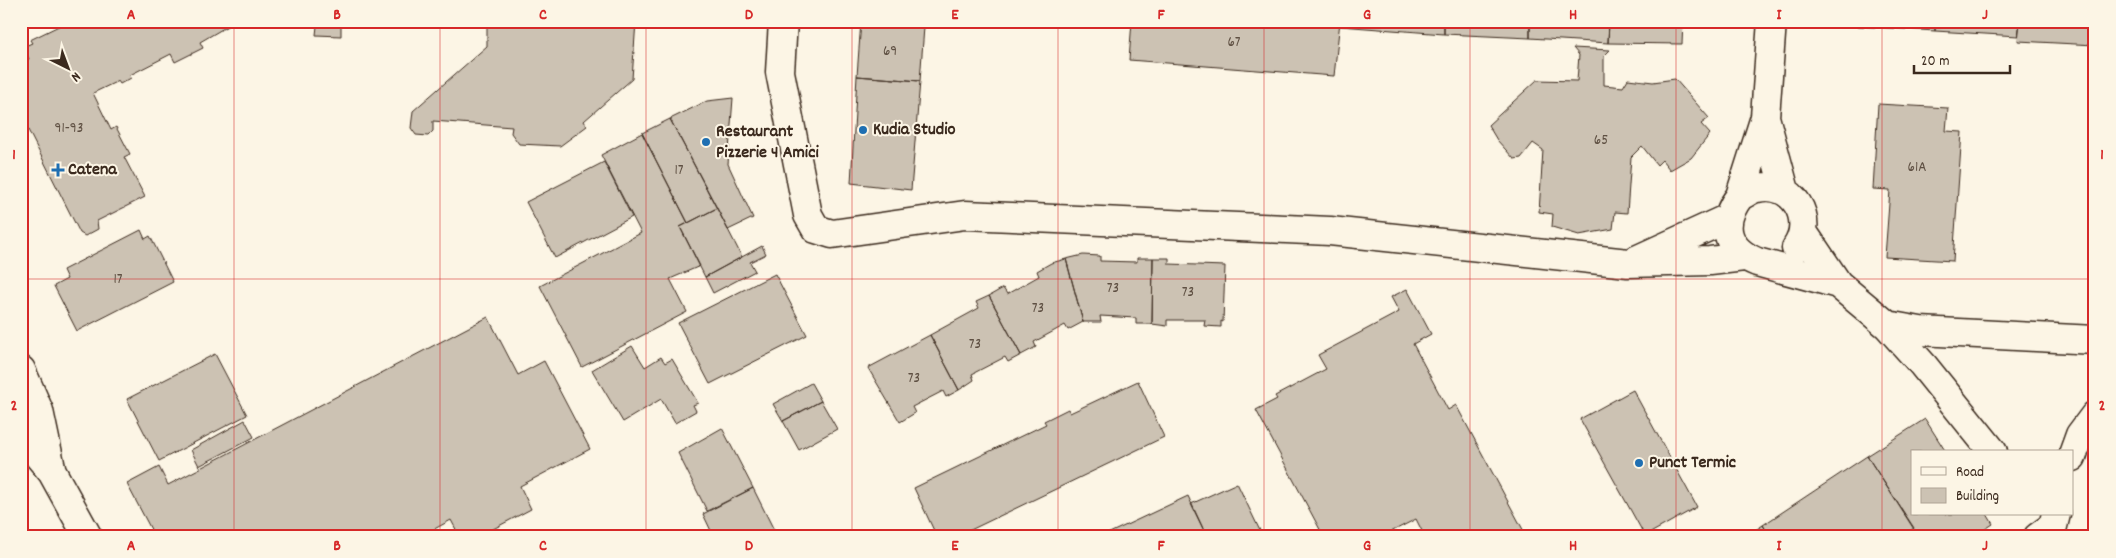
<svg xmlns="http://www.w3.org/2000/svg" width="2116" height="558" font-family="Dekko,sans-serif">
  <rect width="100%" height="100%" fill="#fcf5e5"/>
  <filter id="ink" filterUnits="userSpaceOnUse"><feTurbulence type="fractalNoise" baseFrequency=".02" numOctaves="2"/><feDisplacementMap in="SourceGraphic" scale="10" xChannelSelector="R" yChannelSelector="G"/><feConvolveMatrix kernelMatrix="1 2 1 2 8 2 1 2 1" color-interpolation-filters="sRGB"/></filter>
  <g filter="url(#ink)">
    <path fill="#ccc2b3" stroke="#3b2a1e" d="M69,21H236L200,42L203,48L175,62L171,54L130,75L131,78L120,84L118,81L93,93L111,130L116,127L130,154L124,157L145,197L97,221L98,229L85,236L80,233L21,116V63L29,59L23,47L32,43L30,40Z
      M308,21H397L341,22V36L316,35L317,26H308Z
      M487,21H636L632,79L584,121L587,126L560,146L519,144L511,133L512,127L433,121V131L428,136L416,135L411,128L413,111L487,46Z
      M861,21H931L924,27L920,81L857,76Z
      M1132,21H1340L1334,76L1129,60Z
      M1340,21H1444V34L1340,26Z
      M1444,21H1530V38L1444,34Z
      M1530,21H1609L1608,43L1530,38Z
      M1609,21H1683L1682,44L1608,43Z
      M1857,21H1935V31L1857,26Z
      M1935,21H2020L2018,36L1935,31Z
      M2020,21H2095V45L2018,41Z
      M1573,48L1610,50L1604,56V85L1623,87L1628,79L1653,82L1675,79L1709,118L1701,124L1710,134L1691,158L1670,170L1662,160L1657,165L1642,146L1631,157L1627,213L1615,212L1613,229L1579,235L1552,227L1553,214L1539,212L1543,150L1533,143L1521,158L1514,159L1497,140L1488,125L1537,80L1577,81L1579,55Z
      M857,76L920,81L911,190L851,183Z
      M733,98L728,164L753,218L728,230L670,119L707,101Z
      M1878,104L1948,108L1946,131L1962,132L1953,261L1885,257L1890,190L1873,189Z
      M670,119L717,208L688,223L642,133Z
      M642,133L688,223L680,227L700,266L670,279L687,312L582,367L540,286L641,233L601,155Z
      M604,162L632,217L555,258L526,202Z
      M717,208L742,257L705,277L680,227Z
      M141,230L145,239L150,236L173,282L77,331L54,286L67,279L63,270Z
      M762,246L766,254L750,262L755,271L713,293L705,277Z
      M1083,255L1100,256V261L1137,262V258H1153L1152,324H1136V318L1100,316L1101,322H1083L1066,259Z
      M1153,258H1169V264L1225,266L1223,322L1221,321V327L1204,326L1205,320H1167V326L1152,324Z
      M1066,259L1083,322L1068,330L1065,325L1034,342L1036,347L1021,355L989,296L1003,288L1007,294L1039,276L1037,271L1051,263Z
      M775,274L807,335L710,384L678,323Z
      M1407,289L1431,334L1413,344L1448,410L1456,405L1527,537H1425L1416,519L1381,537H1324L1256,410L1277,399L1275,396L1326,369L1318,355L1399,312L1391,297Z
      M989,296L1021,355L1008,362L1005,357L972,374L974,380L959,390L930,335L979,308L976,302Z
      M488,317L518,375L544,361L590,449L520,486L531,509L478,537H460L451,520L427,533L429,537H155L127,484L159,467L168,485Z
      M930,335L959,390L946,397L943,391L912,407L915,413L900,422L868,368Z
      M632,346L645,367L661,357L665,363L672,359L698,403L693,405L696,411L675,423L661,399L623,422L592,370Z
      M215,354L247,415L159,461L127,399Z
      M1138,381L1164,437L956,537H937L914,488L1046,424L1044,421L1068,409L1070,413Z
      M811,383L821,401L783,421L773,404Z
      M1633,390L1697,507L1645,536L1580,419Z
      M821,401L837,429L799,450L783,421Z
      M1925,419L1946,452H1912V514H1987L1993,524L1973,537H1919L1867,456Z
      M245,420L254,437L199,466L191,450Z
      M722,428L753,488L707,511L678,453Z
      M1867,456L1914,528L1901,537H1770L1763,525Z
      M1237,483L1263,537H1230L1227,531L1216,537H1207L1191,504Z
      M753,488L777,536L782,533L784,537H714L703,514Z
      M1188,496L1207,537H1101Z
      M1763,525L1770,537H1745Z"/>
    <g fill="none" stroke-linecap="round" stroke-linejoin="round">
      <g stroke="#3b2a1e" stroke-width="31">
        <path id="street" d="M783,21L780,72L808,215L816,229L832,234L965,215L1330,231L1628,263L1710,261L1744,257
          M1772,21L1765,117L1740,196C1719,223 1725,249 1757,262L1838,284
          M1765,117L1785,191
          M1740,196C1745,194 1751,189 1757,188C1793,180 1816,219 1796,248
          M1803,232L1838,284L1887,325L1923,365L1993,452
          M1636,260L1728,218
          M1887,325L1920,331L2095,340
          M2072,457L2080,435L2095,415
          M2038,537L2053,526L2056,514"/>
      </g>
      <g stroke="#3b2a1e" stroke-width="31">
        <path id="secondary" d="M21,370L39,411L51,468
          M21,435L52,472L88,537"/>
      </g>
      <use href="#street" stroke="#fcf5e5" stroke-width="28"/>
      <use href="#secondary" stroke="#fcf5e5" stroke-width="28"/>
    </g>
  </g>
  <path fill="none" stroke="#d62828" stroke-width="1" stroke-opacity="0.55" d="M234,21V537M440,21V537M646,21V537M852,21V537M1058,21V537M1264,21V537M1470,21V537M1676,21V537M1882,21V537M21,279H2095"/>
  <g fill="#1f6fb2" stroke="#fcf5e5" stroke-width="2">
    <circle cx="863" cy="130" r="5"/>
    <circle cx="706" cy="142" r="5"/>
    <path d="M55.5 162.5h5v5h5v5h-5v5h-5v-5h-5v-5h5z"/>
    <circle cx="1639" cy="463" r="5"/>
  </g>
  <g text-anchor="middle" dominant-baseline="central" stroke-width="4" stroke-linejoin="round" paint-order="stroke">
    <g font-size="15" fill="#5f5043">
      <text x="1234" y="43">67</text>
      <text x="890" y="52">69</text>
      <text x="69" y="129">91-93</text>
      <text x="1601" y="141">65</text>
      <text x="1917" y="168">61A</text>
      <text x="679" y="171">17</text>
      <text x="118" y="280">17</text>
      <text x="1113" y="289">73</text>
      <text x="1188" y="293">73</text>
      <text x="1038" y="309">73</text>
      <text x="975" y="345">73</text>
      <text x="914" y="379">73</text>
    </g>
    <g font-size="18" font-weight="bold" fill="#3b2a1e" stroke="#fcf5e5" text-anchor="start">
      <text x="873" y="130">Kudia Studio</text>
      <text x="716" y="132">Restaurant<tspan x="716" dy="21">Pizzerie 4 Amici</tspan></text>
      <text x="68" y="170">Catena</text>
      <text x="1649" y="463">Punct Termic</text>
    </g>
  </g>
  <rect width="2116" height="558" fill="none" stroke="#fcf5e5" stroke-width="55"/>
  <rect x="1911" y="450" width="162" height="65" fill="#fcf5e5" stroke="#afa495"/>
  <rect x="1921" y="467" width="25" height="8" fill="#fcf5e5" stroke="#afa495"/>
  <text x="1956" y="476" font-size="15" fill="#3b2a1e">Road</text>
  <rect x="1921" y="488" width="25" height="15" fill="#ccc2b3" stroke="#afa495"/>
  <text x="1956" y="500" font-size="15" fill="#3b2a1e">Building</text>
  <g transform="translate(68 68) rotate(138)" stroke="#fcf5e5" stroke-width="4" paint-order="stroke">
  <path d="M0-4L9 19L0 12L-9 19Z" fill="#3b2a1e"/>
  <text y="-8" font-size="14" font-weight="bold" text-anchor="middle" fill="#3b2a1e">N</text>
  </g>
  <path d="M1914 65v8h96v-8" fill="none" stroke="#3b2a1e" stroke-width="2.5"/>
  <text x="1921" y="65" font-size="15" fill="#3b2a1e" stroke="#fcf5e5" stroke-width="4" paint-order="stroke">20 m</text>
  <rect x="28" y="28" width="2060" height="502" fill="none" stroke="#d62828" stroke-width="2"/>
  <g font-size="16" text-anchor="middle" font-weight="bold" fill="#d62828">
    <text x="131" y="19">A</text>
    <text x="337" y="19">B</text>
    <text x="543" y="19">C</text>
    <text x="749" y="19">D</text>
    <text x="955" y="19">E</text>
    <text x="1161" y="19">F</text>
    <text x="1367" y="19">G</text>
    <text x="1573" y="19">H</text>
    <text x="1779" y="19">I</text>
    <text x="1985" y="19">J</text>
    <text x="14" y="159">1</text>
    <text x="2102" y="159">1</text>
    <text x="14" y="410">2</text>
    <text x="2102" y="410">2</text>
    <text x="131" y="550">A</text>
    <text x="337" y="550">B</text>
    <text x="543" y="550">C</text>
    <text x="749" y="550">D</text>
    <text x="955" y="550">E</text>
    <text x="1161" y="550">F</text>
    <text x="1367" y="550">G</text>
    <text x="1573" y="550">H</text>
    <text x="1779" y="550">I</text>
    <text x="1985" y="550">J</text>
  </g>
</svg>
